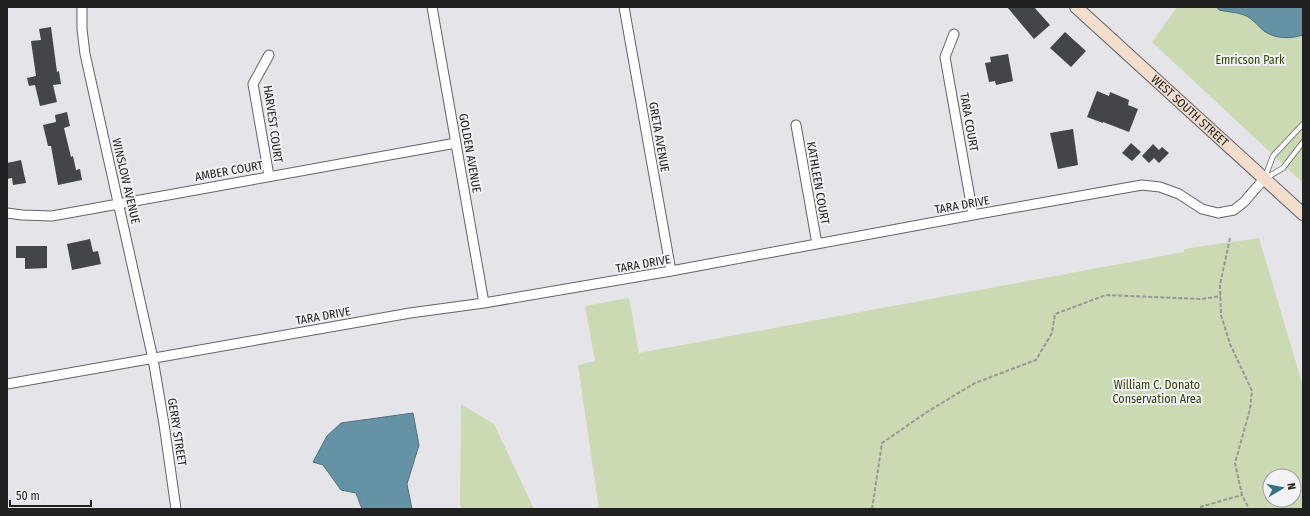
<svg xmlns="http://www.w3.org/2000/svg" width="1310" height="516" font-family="'Fira Sans Condensed',sans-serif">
  <rect width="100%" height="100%" fill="#e5e5e9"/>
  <path fill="#cbdab2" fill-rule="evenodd" d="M1177,7H1303V183L1152,42Z
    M1259,238L1303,386V509H599L578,365L595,361L585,306L629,298L639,353L1184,252V249ZM1270,476H1294V500H1270Z
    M461,404L494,424L534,509H462L460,505Z"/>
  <path fill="#6692a6" stroke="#51707e" d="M1217,7H1303V35C1291,39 1275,39 1264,31C1257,25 1252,18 1244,15C1237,12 1227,12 1219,10Z
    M413,413L419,445L407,484L412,509H362L356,493L341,490L323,465L313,462L327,436L341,423Z"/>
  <path fill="#444548" d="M1007,7H1034L1050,25L1034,39Z
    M51,27L57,72L59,71L61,84L53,85L57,102L40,106L35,85L29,86L27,78L36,76L31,41L41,40L39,29Z
    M1065,32L1086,51L1071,67L1050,48Z
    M1008,54L1013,81L996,85L995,81L989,82L985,63L991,62L990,57Z
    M1097,91L1109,96L1110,92L1129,100L1128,105L1138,109L1129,132L1103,122V123L1087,117Z
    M67,112L70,126L64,128L71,157L73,156L76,170L80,169L82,180L58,185L51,146H48L43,125L56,122L55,115Z
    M1073,129L1078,165L1058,169L1050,133Z
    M1131,143L1141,152L1132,161L1122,153Z
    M1153,144L1159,150L1162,147L1169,153L1159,163L1154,158L1149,163L1142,156Z
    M21,160L26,183L13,185L12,178L7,179V163Z
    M90,239L93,252L98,251L101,264L72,270L67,244Z
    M16,246H47V268L25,269V258H16Z"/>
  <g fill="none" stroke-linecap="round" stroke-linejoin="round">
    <g stroke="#636366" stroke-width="6">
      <path id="lane" d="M1265,177L1273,156L1303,124
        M1266,178L1283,168L1303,142"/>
    </g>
    <g stroke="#636366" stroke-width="11">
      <path id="street" d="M82,7V29L85,54L153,359L164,424L176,509
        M432,7L484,303
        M624,7L671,271
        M954,34L945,57L973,215
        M269,55L253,84L269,176
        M796,125L817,244
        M7,213L22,215L52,216L456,143
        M7,384L410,313L484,303L671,271L973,215L1142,185L1160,187L1179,194L1202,209L1218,213L1234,210L1244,202L1264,179"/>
    </g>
    <g stroke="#636366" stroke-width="14">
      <g id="secondary">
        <path id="s1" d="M1076,7L1303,214"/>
      </g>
    </g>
    <path stroke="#969698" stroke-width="2" stroke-dasharray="4 2" stroke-linecap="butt" d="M1230,238L1220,285L1221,315L1230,344L1252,391L1250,409L1235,463L1242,495L1249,509
      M1200,507L1242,495
      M872,509L882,443L927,412L975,383L1036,360L1052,333L1055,314L1106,295L1202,299L1221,296"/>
    <use href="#lane" stroke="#fff" stroke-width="4.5"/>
    <use href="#street" stroke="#fff" stroke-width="9"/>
    <use href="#secondary" stroke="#f3dece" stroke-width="12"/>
  </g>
  <g text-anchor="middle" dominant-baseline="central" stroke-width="4" stroke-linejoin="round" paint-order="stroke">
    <g font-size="12" fill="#344403" stroke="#f2f2f6">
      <text x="1250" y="60">Emricson Park</text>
      <text x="1157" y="385">William C. Donato<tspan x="1157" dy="14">Conservation Area</tspan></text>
    </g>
    <g font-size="12" fill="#212122" stroke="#f2f2f6">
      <text stroke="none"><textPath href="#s1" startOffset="154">WEST SOUTH STREET</textPath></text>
      <text transform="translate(969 122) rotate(80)">TARA COURT</text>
      <text transform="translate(273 124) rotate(82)">HARVEST COURT</text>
      <text transform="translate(659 137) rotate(80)">GRETA AVENUE</text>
      <text transform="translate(470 153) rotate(80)">GOLDEN AVENUE</text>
      <text transform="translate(229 171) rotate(-10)">AMBER COURT</text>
      <text transform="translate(126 181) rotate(77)">WINSLOW AVENUE</text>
      <text transform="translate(818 183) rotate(80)">KATHLEEN COURT</text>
      <text transform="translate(962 205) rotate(-10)">TARA DRIVE</text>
      <text transform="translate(643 264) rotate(-10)">TARA DRIVE</text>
      <text transform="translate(323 316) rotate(-10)">TARA DRIVE</text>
      <text transform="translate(177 432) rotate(81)">GERRY STREET</text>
    </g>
  </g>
  <rect width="1310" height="516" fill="none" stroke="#212122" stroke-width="16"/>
  <g transform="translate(1282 488) rotate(80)"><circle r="19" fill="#f2f2f6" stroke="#9e9ea1"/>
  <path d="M0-3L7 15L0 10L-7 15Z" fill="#377089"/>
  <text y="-6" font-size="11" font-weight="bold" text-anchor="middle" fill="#212122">N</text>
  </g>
  <path d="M10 500v6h81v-6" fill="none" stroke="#212122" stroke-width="2"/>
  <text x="16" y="500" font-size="12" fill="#212122" stroke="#f2f2f6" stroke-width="3" paint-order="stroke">50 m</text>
</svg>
